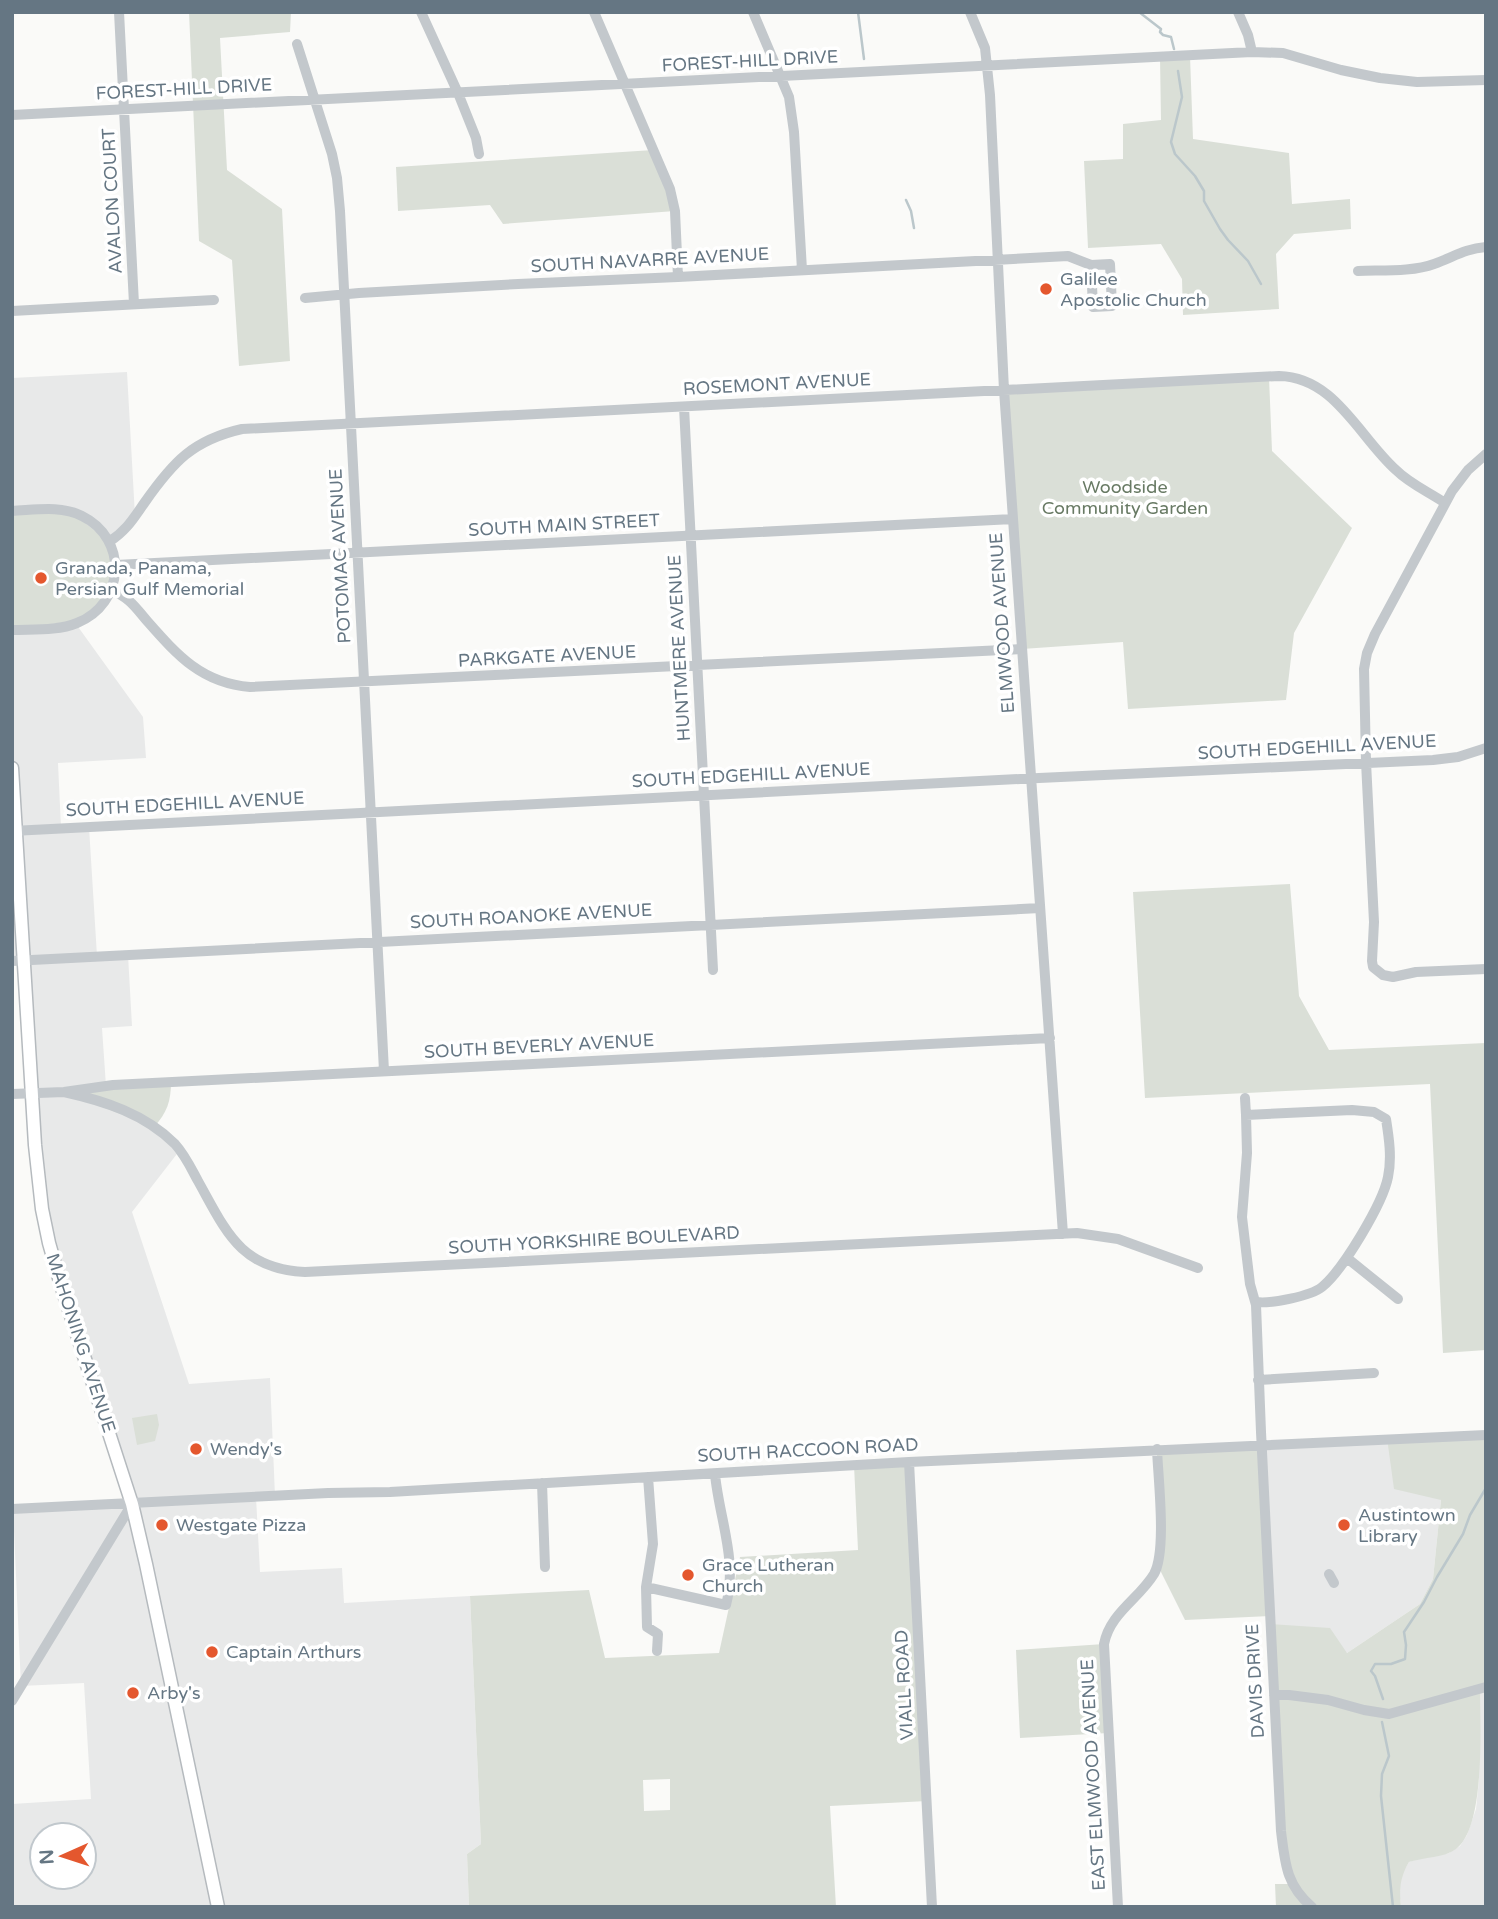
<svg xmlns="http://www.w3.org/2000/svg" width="1498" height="1919" font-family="'Varela Round',sans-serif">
  <rect width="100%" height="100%" fill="#fafaf8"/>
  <path fill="#e8e9e9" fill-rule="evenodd" d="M127,372L135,516L109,542L12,511V378Z
    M76,624L143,717L146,758L58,763L61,828L89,827L97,956L128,955L132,1026L102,1028L106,1086L122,1109L180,1150L132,1212L189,1384L270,1378L275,1496L256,1497L260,1572L342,1568L344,1603L470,1596L481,1844L467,1854L469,1907H12V1804L91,1799L84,1683L21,1686L13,1509L131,1504L49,1243L24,960L12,961V630ZM42,1835H84V1877H42Z
    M1387,1438L1441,1500L1433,1579L1420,1604L1347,1653L1270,1624L1261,1444Z
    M1486,1687V1907H1401L1399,1890L1403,1872L1409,1862L1421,1858L1449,1853L1460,1846L1467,1835L1476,1809L1479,1780L1480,1689Z"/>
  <path fill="#dadfd7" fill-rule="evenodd" d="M189,12H291L290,32L220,38L227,170L282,209L290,361L239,366L232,260L199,241Z
    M1190,56L1193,139L1289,153L1292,204L1350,199L1351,229L1294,234L1276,254L1279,309L1183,315L1182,279L1161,244L1088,248L1084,161L1123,159V124L1161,120L1160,57Z
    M653,150L675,211L503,224L490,205L398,211L396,167Z
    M1269,377L1272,451L1352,528L1294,633L1286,700L1128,709L1123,642L1022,649L1004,390Z
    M12,511L71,512L109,542L115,580L86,619L12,630Z
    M1290,884L1299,996L1329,1050L1486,1043V1350L1443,1353L1430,1084L1145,1098L1133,892Z
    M171,1082C171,1101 167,1113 154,1127L64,1092Z
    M157,1414L159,1425L155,1441L137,1445L132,1418Z
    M1486,1435V1687L1480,1689C1480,1725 1486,1827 1456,1849C1444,1858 1424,1857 1409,1862C1400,1877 1399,1890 1401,1907H1276L1275,1884H1291L1287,1871L1270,1624L1330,1628L1347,1653L1420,1604L1433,1579L1441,1500L1394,1489L1387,1438Z
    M1261,1444L1270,1616L1185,1620L1158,1566L1157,1449Z
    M909,1462L927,1801L830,1806L836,1907H469L467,1854L481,1844L470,1596L589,1590L605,1658L719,1653L740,1557L858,1550L854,1465ZM670,1779V1810L644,1811L643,1780Z
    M1104,1644L1108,1733L1020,1738L1016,1650Z"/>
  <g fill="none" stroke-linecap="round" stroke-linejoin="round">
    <path stroke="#bbc7cb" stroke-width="2.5" d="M858,12L864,59
      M1139,12L1161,29L1160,32L1163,35L1171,37L1174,49
      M1178,71L1182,97L1171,142L1175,154L1195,176L1204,191V201L1220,229L1228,240L1248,261L1261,284
      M906,200L911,211L914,228
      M1383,1699L1375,1676L1371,1671L1375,1664H1391L1405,1659L1406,1645L1404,1632L1424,1602L1437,1577L1463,1534L1470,1515L1486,1488
      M1382,1722L1389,1756L1382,1774L1381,1796L1393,1907"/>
    <g stroke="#b5babe" stroke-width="15">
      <path id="major" d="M12,768L35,1145L42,1209L49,1243L61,1285L132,1504L146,1564L218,1907"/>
    </g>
    <path stroke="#c3c8cc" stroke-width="10" d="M119,12L134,304
      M421,12L458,93L476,138L479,154
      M594,12L670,189L675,211L678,277
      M753,12L789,97L794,132L802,270
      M970,12L985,48L990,95L1004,390L1063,1234
      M1238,12L1248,35L1252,52
      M297,44L332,154L337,178L340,211L384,1071
      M12,115L1252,52L1283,53L1341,70L1380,78L1417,82L1486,80
      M1358,271C1381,270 1413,272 1434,264C1454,257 1464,249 1486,247
      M305,298L359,293L518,284L678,277L1068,256L1091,265L1110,264L1112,306L1093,307L1091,265
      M12,311L214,300
      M684,407L713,970
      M1486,454L1468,470L1452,491L1375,634L1367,653L1364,669L1366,762L1374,922L1372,961L1373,967L1383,975L1393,977L1416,972L1486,969
      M12,511C35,510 61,505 82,516C129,539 125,604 77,623C58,631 33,629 12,630
      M109,542C127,530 133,519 145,502C173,462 193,440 242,429L1279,376C1335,377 1359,437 1396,470C1410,484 1429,492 1445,503
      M116,565L1013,519
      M111,590C129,597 136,608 148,622C178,656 202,683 250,687L1022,649
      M12,831L1039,778L1433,760L1458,757L1486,748
      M12,961L1040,908
      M64,1092C105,1101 145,1114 175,1144C185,1155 191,1168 198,1181C226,1231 240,1269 305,1272L1077,1233L1118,1239L1198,1268
      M12,1094L64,1092L113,1085L1050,1038
      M1245,1098L1246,1115
      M1347,1258L1398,1299
      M1256,1302C1271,1304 1311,1296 1322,1287C1343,1270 1383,1203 1388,1177C1392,1158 1389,1138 1386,1119L1374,1112L1352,1110L1246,1115L1247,1153L1242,1217L1250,1284L1256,1305L1261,1432L1281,1831C1285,1863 1286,1885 1312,1907
      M1258,1380L1374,1373
      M909,1462L932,1907
      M648,1477L653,1544L646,1587L726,1605C738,1560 719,1518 715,1474
      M542,1483L545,1567
      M12,1509L328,1493L390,1492L909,1462L1486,1435
      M1329,1574L1334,1583
      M646,1587L647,1627L658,1634L657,1651
      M1274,1695H1289L1328,1700L1364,1710L1389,1714L1486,1687
      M12,1701L132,1504
      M1118,1907L1104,1644C1110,1613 1139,1599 1154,1574C1167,1551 1158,1478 1157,1449"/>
    <use href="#major" stroke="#fff" stroke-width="12"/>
  </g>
  <g fill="#e4572e" stroke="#fff" stroke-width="2.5">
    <circle cx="1046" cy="289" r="7"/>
    <circle cx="41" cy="578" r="7"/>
    <circle cx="196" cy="1449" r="7"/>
    <circle cx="162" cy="1525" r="7"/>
    <circle cx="1344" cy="1525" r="7"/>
    <circle cx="688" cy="1575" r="7"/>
    <circle cx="212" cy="1652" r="7"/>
    <circle cx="133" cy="1693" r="7"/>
  </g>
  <g text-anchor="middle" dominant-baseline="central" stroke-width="7" stroke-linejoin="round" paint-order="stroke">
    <g font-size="18" fill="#657683" stroke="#fff">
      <text transform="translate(750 61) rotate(-3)">FOREST-HILL DRIVE</text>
      <text transform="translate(184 89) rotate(-3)">FOREST-HILL DRIVE</text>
      <text transform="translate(112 201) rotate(-93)">AVALON COURT</text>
      <text transform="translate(650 260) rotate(-3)">SOUTH NAVARRE AVENUE</text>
      <text transform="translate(777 384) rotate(-3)">ROSEMONT AVENUE</text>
      <text transform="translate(564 525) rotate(-3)">SOUTH MAIN STREET</text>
      <text transform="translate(340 556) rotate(-93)">POTOMAC AVENUE</text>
      <text transform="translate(1002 623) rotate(-94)">ELMWOOD AVENUE</text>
      <text transform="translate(679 648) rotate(-93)">HUNTMERE AVENUE</text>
      <text transform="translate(547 656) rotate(-3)">PARKGATE AVENUE</text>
      <text transform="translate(1317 747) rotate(-3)">SOUTH EDGEHILL AVENUE</text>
      <text transform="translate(751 775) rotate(-3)">SOUTH EDGEHILL AVENUE</text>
      <text transform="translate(185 804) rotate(-3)">SOUTH EDGEHILL AVENUE</text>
      <text transform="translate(531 916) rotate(-3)">SOUTH ROANOKE AVENUE</text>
      <text transform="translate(539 1046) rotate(-3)">SOUTH BEVERLY AVENUE</text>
      <text transform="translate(594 1240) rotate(-3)">SOUTH YORKSHIRE BOULEVARD</text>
      <text transform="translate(81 1343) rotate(72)">MAHONING AVENUE</text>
      <text transform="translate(808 1450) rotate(-3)">SOUTH RACCOON ROAD</text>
      <text transform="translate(1255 1681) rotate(-93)">DAVIS DRIVE</text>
      <text transform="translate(904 1685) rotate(-93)">VIALL ROAD</text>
      <text transform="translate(1093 1775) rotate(-93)">EAST ELMWOOD AVENUE</text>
    </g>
    <g font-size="18" fill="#657683" stroke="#fff" text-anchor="start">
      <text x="1060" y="279">Galilee<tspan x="1060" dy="21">Apostolic Church</tspan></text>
      <text x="55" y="568">Granada, Panama,<tspan x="55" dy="21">Persian Gulf Memorial</tspan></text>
      <text x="210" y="1449">Wendy's</text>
      <text x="1358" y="1515">Austintown<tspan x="1358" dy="21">Library</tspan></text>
      <text x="176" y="1525">Westgate Pizza</text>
      <text x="702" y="1565">Grace Lutheran<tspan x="702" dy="21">Church</tspan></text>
      <text x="226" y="1652">Captain Arthurs</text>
      <text x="147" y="1693">Arby's</text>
    </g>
    <g font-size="18" fill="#687a64" stroke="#fff">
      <text x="1125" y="487">Woodside<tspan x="1125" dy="21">Community Garden</tspan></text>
    </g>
  </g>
  <rect width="1498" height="1919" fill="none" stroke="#657683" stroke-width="28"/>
  <g transform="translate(63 1856) rotate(267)"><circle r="33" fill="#ffffff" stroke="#c1c8cd" stroke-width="2"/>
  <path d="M0-5L12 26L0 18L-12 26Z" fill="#e4572e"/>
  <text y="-10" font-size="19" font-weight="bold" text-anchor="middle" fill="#657683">N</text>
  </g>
</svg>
